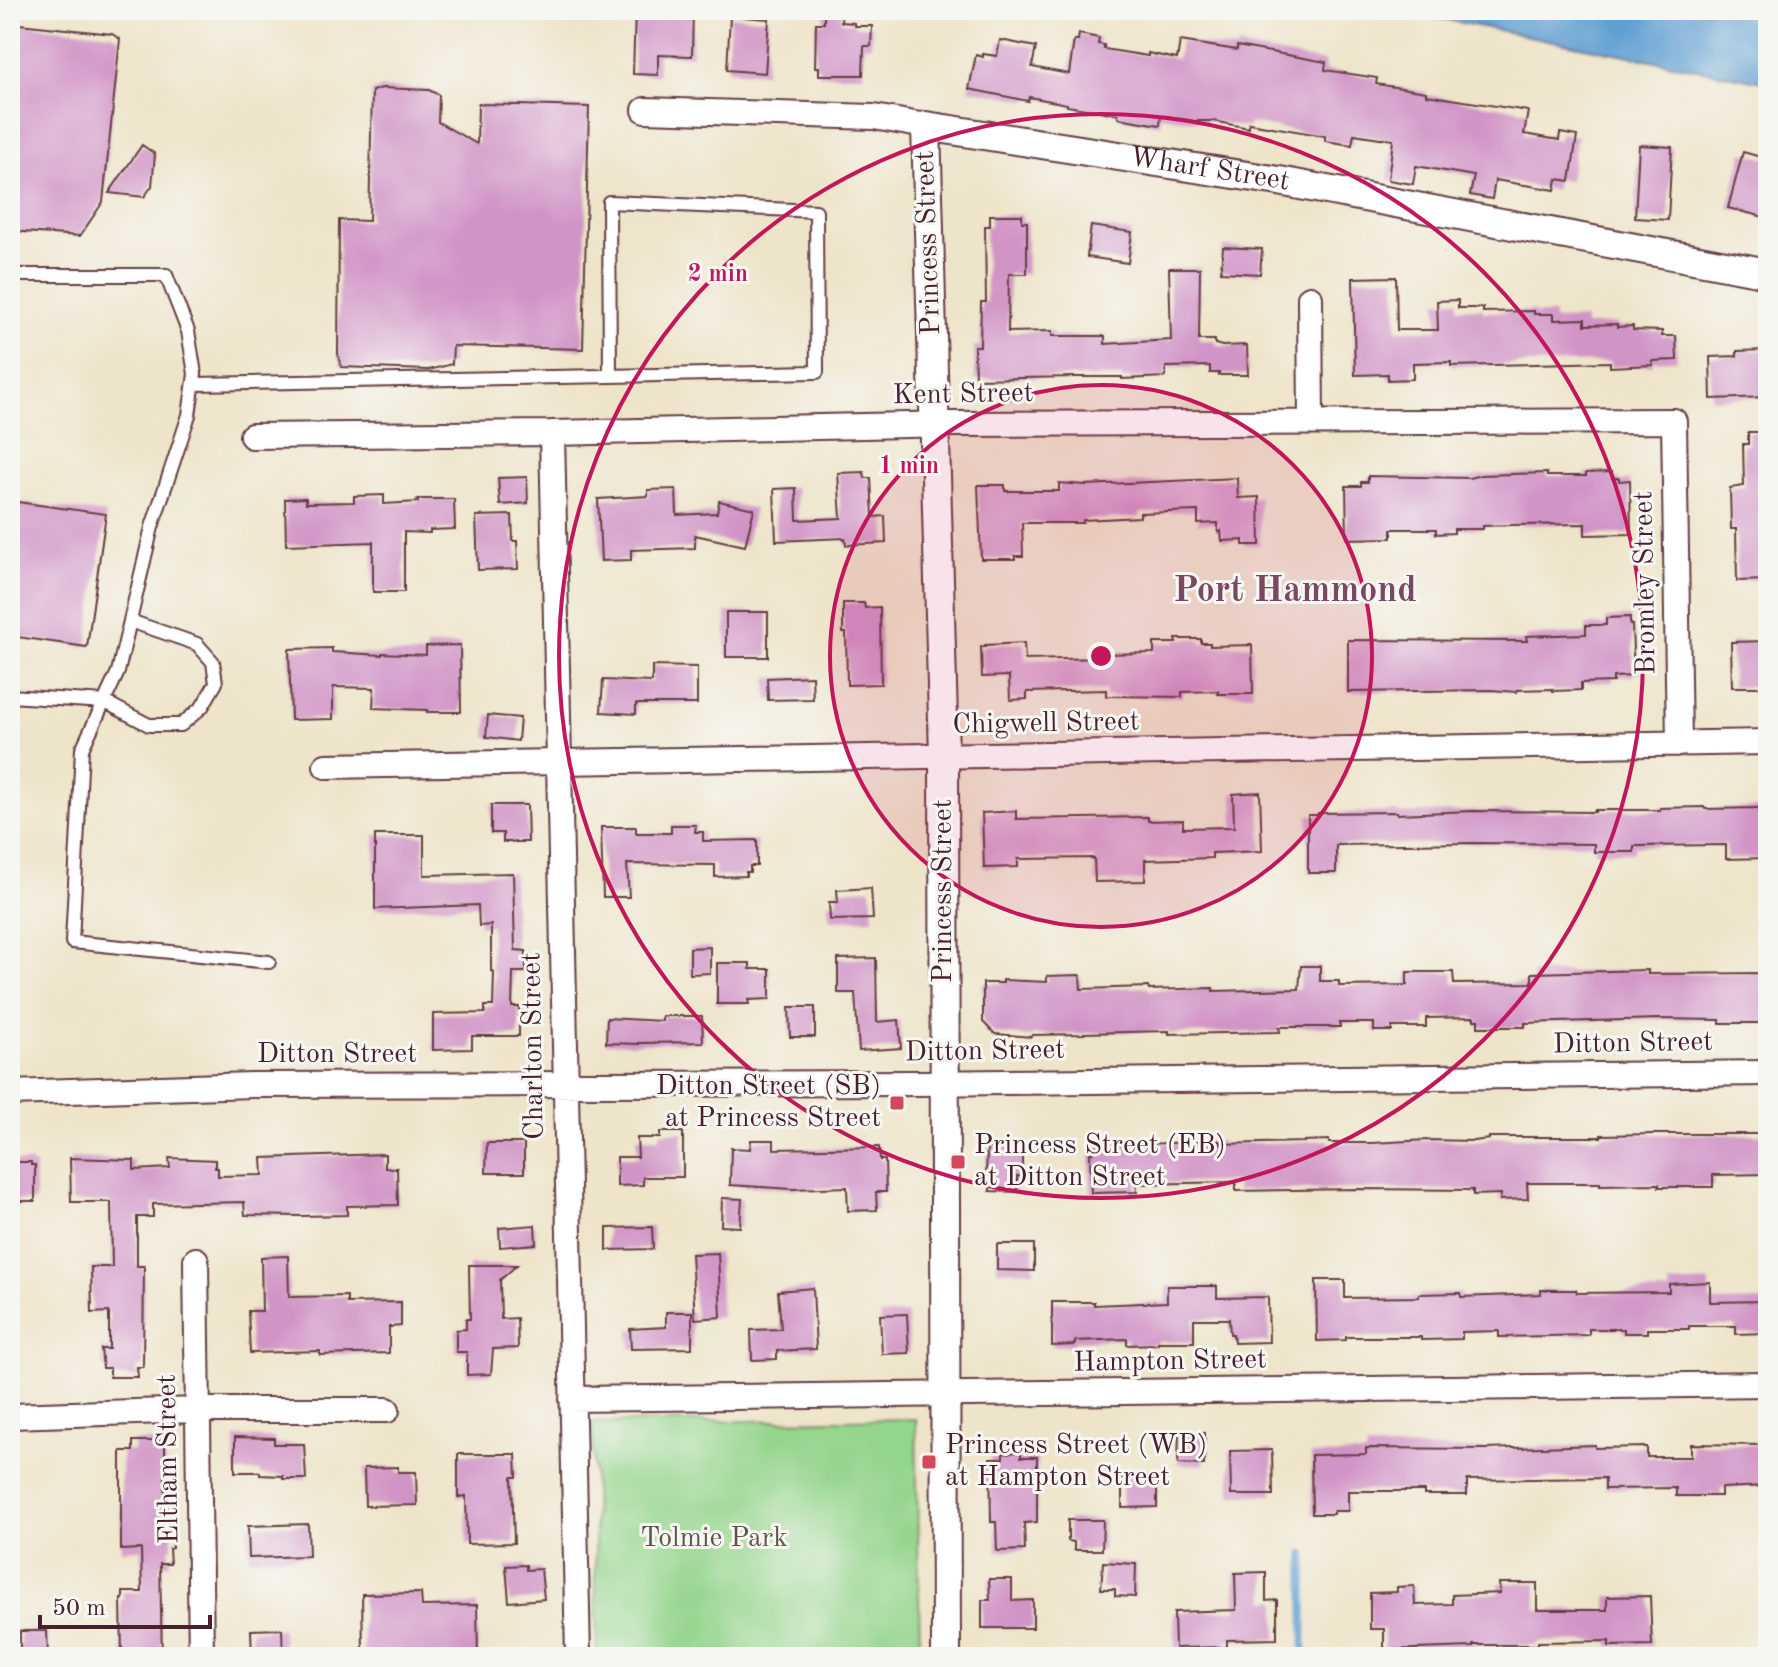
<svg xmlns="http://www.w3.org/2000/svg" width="1778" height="1667" font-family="'Old Standard TT',serif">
  <rect width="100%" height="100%" fill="#f6f6f2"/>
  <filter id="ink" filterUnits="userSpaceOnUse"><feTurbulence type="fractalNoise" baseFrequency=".0125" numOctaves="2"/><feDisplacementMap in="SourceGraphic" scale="16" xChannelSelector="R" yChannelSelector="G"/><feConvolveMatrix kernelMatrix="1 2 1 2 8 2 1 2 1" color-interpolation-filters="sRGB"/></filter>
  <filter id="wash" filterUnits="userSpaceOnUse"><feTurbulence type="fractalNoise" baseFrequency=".006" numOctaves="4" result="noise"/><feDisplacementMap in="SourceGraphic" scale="32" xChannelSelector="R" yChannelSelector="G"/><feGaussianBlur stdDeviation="1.8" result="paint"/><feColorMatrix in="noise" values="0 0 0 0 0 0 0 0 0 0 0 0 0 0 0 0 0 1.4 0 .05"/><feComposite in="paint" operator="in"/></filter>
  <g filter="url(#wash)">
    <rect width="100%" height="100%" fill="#eee4c9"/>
    <path fill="#94d58c" stroke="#6f7a5c" stroke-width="2" d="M916,1419L920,1657H597L593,1423Z"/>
    <path fill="#609fd2" stroke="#555f7e" stroke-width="2" d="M1364,10H1768V83L1421,15Z"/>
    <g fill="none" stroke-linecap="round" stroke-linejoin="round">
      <path stroke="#609fd2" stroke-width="7" d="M1304,1553V1657"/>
    </g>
    <g id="blocks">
      <path fill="#d194c6" d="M635,10H693L692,56L658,55V75L633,74Z
        M824,11H842L841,22L854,23V26H872L871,46H864L863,75H819V67H815L816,23H824Z
        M730,16L769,19L765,73L727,70Z
        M10,23L112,34L120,39L103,202L80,236L10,231Z
        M1079,34L1099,38L1098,44L1104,45V49L1148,56V53L1177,59L1180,41L1237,50V46L1326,62L1325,70L1377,78L1376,84L1426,92V95L1528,111L1524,134L1559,140L1560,133L1577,136L1570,181L1557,179L1555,190L1495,180L1492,199L1470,195L1474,176L1416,166L1413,184L1388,180L1393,140L1354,134L1352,145L1325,141V136L1249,123V128L1213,121H1193L1161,116L1160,125L1118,118V114L1067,106V104L1029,97L1028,101L969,89L976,55L983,57V54L997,56L1000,40L1036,47L1032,67L1069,74L1074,40H1078Z
        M382,88L429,90L439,95L438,122L477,144L478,104L589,107L583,349L453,346L452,364L429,370L341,367L338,354L339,220L369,221L372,91Z
        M142,145L155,154L152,186L144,197L109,193Z
        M1639,145L1672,147L1668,220L1635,218Z
        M1743,152L1768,159V218L1728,208Z
        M990,215H1022V222H1027V274H1009L1008,332L1052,331V336H1105V344L1171,340L1169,268H1200L1199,340H1215V344L1222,346L1247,345L1248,375H1219V373H1210V366L1166,367V377L1122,379V377H1076L975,379L974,346H980L981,302H986L985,226H990Z
        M1091,226L1132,232L1128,263L1087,257Z
        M1223,247L1262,249L1260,274L1221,272Z
        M1396,277L1397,330H1438L1437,301L1458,300V308H1483V312L1534,311V314H1554V320L1585,319V325L1617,324V327L1633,326V330L1662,331V336H1676L1677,360L1652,361L1653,365L1610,367V362L1451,366V362L1413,363V379L1388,380V374L1355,375L1353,278Z
        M1768,350V397L1711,399L1710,357L1737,356V351Z
        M1748,432H1768V580L1737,581L1736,529H1731L1730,488L1744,486L1743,444H1748Z
        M864,472L865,478H871L873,517L885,516L886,543L846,545L845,538L776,541L774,489L796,488L797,520L841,518L838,473Z
        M1612,472V478H1619V481L1630,480L1631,534L1585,535V524L1511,525L1483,526V529H1454V533L1436,534V529H1392V538L1347,539L1346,486H1361V482H1368V476L1469,478L1481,475L1547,473V476H1586V473Z
        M527,477L528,503L500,505L498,478Z
        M1237,478L1238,498L1259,497L1260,545H1243V540L1222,541L1221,531L1218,532V523L1198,524V511L1140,513V517L1083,520V523H1022L1023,556H1015V559H981L978,485H1005V491H1059V483L1085,485Z
        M676,489L677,515L717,513L719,501L754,509L745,546L695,535V548L631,550V560L601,561L598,499L648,496V490Z
        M384,495V504L418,502L417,499H454L455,529L430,530V533L404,532V592H373V542L286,545L285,499L306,498V503L354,502V496Z
        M10,501L106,514L87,647L10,636Z
        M512,515L513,541H517L518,569L478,570L476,516Z
        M843,603H864L865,608L880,607L881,684L847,685L846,633H843Z
        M726,612H768V657H726Z
        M1630,617V625H1632L1634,676L1613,677V682L1581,683V690L1553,691V689L1517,690V692L1491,690L1348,692V640L1527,641L1526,636L1586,634V625H1606V618Z
        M1176,639H1201V643H1210V646L1252,645L1253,694H1218V691L1182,692V697L1106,696V690L1027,692V699L1010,700L1009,676L982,677L981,647H985V645L1024,643L1025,660L1102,658V654L1154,653V643H1176Z
        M1768,641V687H1732L1731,642Z
        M460,645L461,712H427V710L373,708L374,688L333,687V719L291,720L289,649L332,648V652L382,655V653L426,655V646Z
        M652,666L697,667V704H636V714L601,712L603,680L652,682Z
        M812,676L813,699L768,700L767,678Z
        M488,715L520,718L518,741L486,737Z
        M1260,792L1262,851L1212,853V858L1145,860V881L1095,882L1094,858L1018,859V867L984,868L982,813L1016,811V819L1148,817V821L1183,820V828L1234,827L1233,794Z
        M491,805H527L528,842H503V833H491Z
        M1704,807L1705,809L1759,808V812H1768V858L1726,859V845L1634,846V852H1594V844L1473,843L1336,845V873H1308V815H1318V813L1397,812V814L1473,811L1595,812V810H1660V808Z
        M671,825H696L695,832H703V841L757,840V866H750V872H746V876L715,877V865L627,864L629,897H603L601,827H636V833H671Z
        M375,835H424V875L513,873L515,950L526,951V972H513L512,1007H519V1036H472V1049L433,1050V1014L485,1013V1006H493L494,972L491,971V925L479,926L478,905L375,909Z
        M871,888L873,919L830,920L829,902H838L837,890Z
        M710,947V973L690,974V948Z
        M876,958L877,1022L899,1020L901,1048L859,1051L855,993H838V959Z
        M717,963H750V969H770V999L748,1000L749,1004H717Z
        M1301,966H1320V981H1339V986L1407,985V972H1453L1454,984L1532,983V973L1648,970V974L1766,973L1767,1023H1720V1020L1658,1019L1525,1023V1027H1478V1020H1474V1017L1426,1018V1027H1392V1031H1374V1023H1339L1340,1027H1279L1280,1032L1169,1034V1031L1084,1033V1034L1032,1035V1037L995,1034L983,1022V983H1003V980L1047,982V976L1080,975L1081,989L1148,987L1149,990L1213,988V991L1299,989Z
        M789,1007H815V1037H790Z
        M662,1016H702L703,1042L639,1043V1044L606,1043L607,1018L662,1021Z
        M660,1132H683V1177H643V1185L617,1186V1157H638L637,1138H660Z
        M1655,1134H1768V1174L1713,1175V1187H1659V1184L1600,1185V1183H1527L1528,1199L1500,1200L1501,1194L1473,1195V1190L1358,1189L1236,1191V1182L1136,1184L1137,1192L1091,1193L1090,1153H1093V1146L1221,1141V1144L1304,1142V1141L1329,1140V1143H1372L1428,1140L1474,1141L1489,1139V1137H1601V1135Z
        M751,1140H774V1149L879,1147L880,1160H885L886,1192H876L877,1210L848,1211L847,1187L793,1189L730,1185L731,1148L750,1149Z
        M487,1143H524V1173H486Z
        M992,1144L1022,1145V1176H1017V1192L990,1191V1176H986L987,1148H992Z
        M385,1154V1168H397L398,1205L347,1206V1215L300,1216L245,1215L244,1202L153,1204V1217H137V1266H144L143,1367H137L138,1377H110V1368H103L101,1349H109V1312L92,1313L91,1267H112L111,1202H71L70,1158L134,1160V1170L170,1168L169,1158L215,1160V1168H218V1176L263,1175L262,1158Z
        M10,1162H31V1165H35V1201H10Z
        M722,1198L742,1199L740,1227L721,1226Z
        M535,1225L536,1244L500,1247L499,1228Z
        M652,1227L653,1249L607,1250V1228Z
        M997,1244H1034V1271L997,1270Z
        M718,1253L721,1317L695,1319L691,1254Z
        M288,1256L289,1297L347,1296V1303L401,1302V1326L389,1327V1353L320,1355V1351L250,1353L248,1311H262L261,1257Z
        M469,1265H517L500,1280L501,1319L517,1318L518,1348L493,1349L491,1374L467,1375V1352H456V1330L466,1329V1319H470Z
        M1316,1280H1345V1298L1419,1297V1294L1461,1293V1297L1541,1294V1290H1576L1577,1293L1669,1292V1284L1710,1282V1302L1768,1301V1333L1736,1334V1326H1689V1329H1647V1333H1624V1329H1589V1335L1499,1337V1331L1462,1332V1339L1421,1340V1337H1346V1340L1317,1341Z
        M1167,1286H1217V1298L1268,1297L1269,1342L1234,1343L1233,1334H1230L1229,1319H1194V1342H1158V1344L1127,1345V1339L1075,1341V1345L1052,1346V1302H1094V1305L1167,1302Z
        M813,1288L816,1349L777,1351V1359L752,1360L751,1330L781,1329L778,1291Z
        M666,1312H692V1348L631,1349L630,1329L666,1327Z
        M907,1314L909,1353L882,1354L880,1315Z
        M1179,1432L1205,1433L1204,1465L1178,1464Z
        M235,1437L274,1438V1444H304L306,1479H283V1476L260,1475V1472H235Z
        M133,1441H165V1508H168L169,1524H172V1548L169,1549L170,1564H160L162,1657H122L121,1599H123V1592H142L141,1549L121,1550V1451H133Z
        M1691,1444L1765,1445L1766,1449H1768V1486L1721,1488V1496H1676V1488L1605,1489V1478L1467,1480V1495H1424V1491H1348V1511H1334V1514H1312L1311,1455L1366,1454V1448L1486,1449L1595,1445V1448L1647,1447V1457H1691Z
        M1272,1450L1273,1495H1231L1230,1451Z
        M1021,1452V1457H1037V1522L1024,1523L1025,1550L997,1551L996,1522H991L990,1458H1003V1453Z
        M458,1454H516L517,1477H512L514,1543L467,1544L466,1496L458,1497Z
        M398,1467V1472H416L417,1505L365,1506L364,1468Z
        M1122,1476H1157V1507L1122,1508Z
        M1068,1520H1103L1102,1550H1074V1542L1068,1541Z
        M308,1524L309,1556L249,1558L248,1526Z
        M1103,1562L1136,1564L1135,1597L1115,1596V1589H1101Z
        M526,1565V1570L541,1569L544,1599L509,1602L506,1566Z
        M1266,1572V1601L1277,1600V1639L1227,1640V1647L1175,1648L1174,1612L1236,1610L1235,1573Z
        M989,1579H1012V1601L1033,1600V1628H982V1600H990Z
        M1499,1583H1537V1610H1607V1597L1650,1596L1652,1645L1609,1646V1641L1538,1642V1645H1473V1647L1384,1650V1629H1370V1593L1397,1592V1587L1414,1586L1415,1605L1452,1604V1595L1500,1593Z
        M421,1593L422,1606L477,1605L478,1657H375V1653H363L362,1594Z
        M282,1629L283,1657H252L251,1630Z
        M20,1631H47L48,1657H20Z"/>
    </g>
  </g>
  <g filter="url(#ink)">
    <use href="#blocks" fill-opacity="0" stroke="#633d43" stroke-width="2"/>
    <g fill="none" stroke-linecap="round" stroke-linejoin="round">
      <g stroke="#633d43" stroke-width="16">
        <path id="service" d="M10,275H166L188,331L195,374L189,415L152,527L118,672L82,749L72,942L269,962
          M194,384L817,372L816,211L609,202L610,376
          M10,696L105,702L149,725H181L202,707L216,683L213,662L197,644L130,621"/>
      </g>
      <g stroke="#633d43" stroke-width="28">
        <path id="minor" d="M645,110L874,117L926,126
          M1310,298L1311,421
          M552,433L578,1657
          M252,436L552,433L952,424L1674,421L1679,744
          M326,766L1768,742
          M10,1093L252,1085L919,1083L1768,1073
          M196,1260L201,1657
          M572,1399L1768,1384
          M10,1416L198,1410H387"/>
      </g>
      <g stroke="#633d43" stroke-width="32">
        <g id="tertiary">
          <path id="s1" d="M946,1657L944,755L926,126L1279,181L1768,273"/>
        </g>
      </g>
      <use href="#service" stroke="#fff" stroke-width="12"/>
      <use href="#minor" stroke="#fff" stroke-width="24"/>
      <use href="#tertiary" stroke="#fff" stroke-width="28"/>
    </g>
  </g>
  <circle cx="1101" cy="656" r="271" fill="#c2185b" fill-opacity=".12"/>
  <g fill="none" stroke="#c2185b" stroke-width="4">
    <circle cx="1101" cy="656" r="271"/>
    <circle cx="1101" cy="656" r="542"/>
  </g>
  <g fill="#d1495b" stroke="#f6f6f2" stroke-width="3">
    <rect x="889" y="1095" width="16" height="16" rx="4"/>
    <rect x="950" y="1154" width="16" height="16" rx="4"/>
    <rect x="921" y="1454" width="16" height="16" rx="4"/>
  </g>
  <g text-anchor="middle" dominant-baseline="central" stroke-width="6" stroke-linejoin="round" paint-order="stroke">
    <g font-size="28" fill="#4a1f2b" stroke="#f6f6f2">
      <text stroke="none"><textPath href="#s1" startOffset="1818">Wharf Street</textPath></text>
      <text transform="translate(929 243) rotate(-92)">Princess Street</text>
      <text transform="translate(963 395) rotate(-1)">Kent Street</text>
      <text transform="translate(1646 583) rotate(-91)">Bromley Street</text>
      <text transform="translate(1046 724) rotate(-1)">Chigwell Street</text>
      <text transform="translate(944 891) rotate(-90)">Princess Street</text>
      <text transform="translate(1633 1044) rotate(-1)">Ditton Street</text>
      <text transform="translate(534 1046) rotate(-91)">Charlton Street</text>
      <text transform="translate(985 1052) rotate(-1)">Ditton Street</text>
      <text x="337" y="1055">Ditton Street</text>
      <text transform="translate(1170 1362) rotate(-1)">Hampton Street</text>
      <text transform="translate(169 1459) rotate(-91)">Eltham Street</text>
    </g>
    <g font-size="28" fill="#4a1f2b" stroke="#f6f6f2" text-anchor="start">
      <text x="881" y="1087" text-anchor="end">Ditton Street (SB)<tspan x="881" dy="32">at Princess Street</tspan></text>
      <text x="974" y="1146">Princess Street (EB)<tspan x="974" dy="32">at Ditton Street</tspan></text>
      <text x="945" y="1446">Princess Street (WB)<tspan x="945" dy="32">at Hampton Street</tspan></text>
    </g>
    <g font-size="28" fill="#605648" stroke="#f6f6f2">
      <text x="714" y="1539">Tolmie Park</text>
    </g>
    <g font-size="36" font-weight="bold" fill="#794861" stroke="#f6f6f2">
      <text x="1295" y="592">Port Hammond</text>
    </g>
  </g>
  <circle cx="1101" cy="656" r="12" fill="#c2185b" stroke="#f6f6f2" stroke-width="4"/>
  <g font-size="24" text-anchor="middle" font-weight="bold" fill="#c2185b" stroke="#f6f6f2" stroke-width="6" stroke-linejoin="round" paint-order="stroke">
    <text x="718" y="281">2 min</text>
    <text x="909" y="473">1 min</text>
  </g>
  <rect width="1778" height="1667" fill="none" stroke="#f6f6f2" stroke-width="40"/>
  <path d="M40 1615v12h170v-12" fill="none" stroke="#4a1f2b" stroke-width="4"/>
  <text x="52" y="1615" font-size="24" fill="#4a1f2b" stroke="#f6f6f2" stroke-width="6" paint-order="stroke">50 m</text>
</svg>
